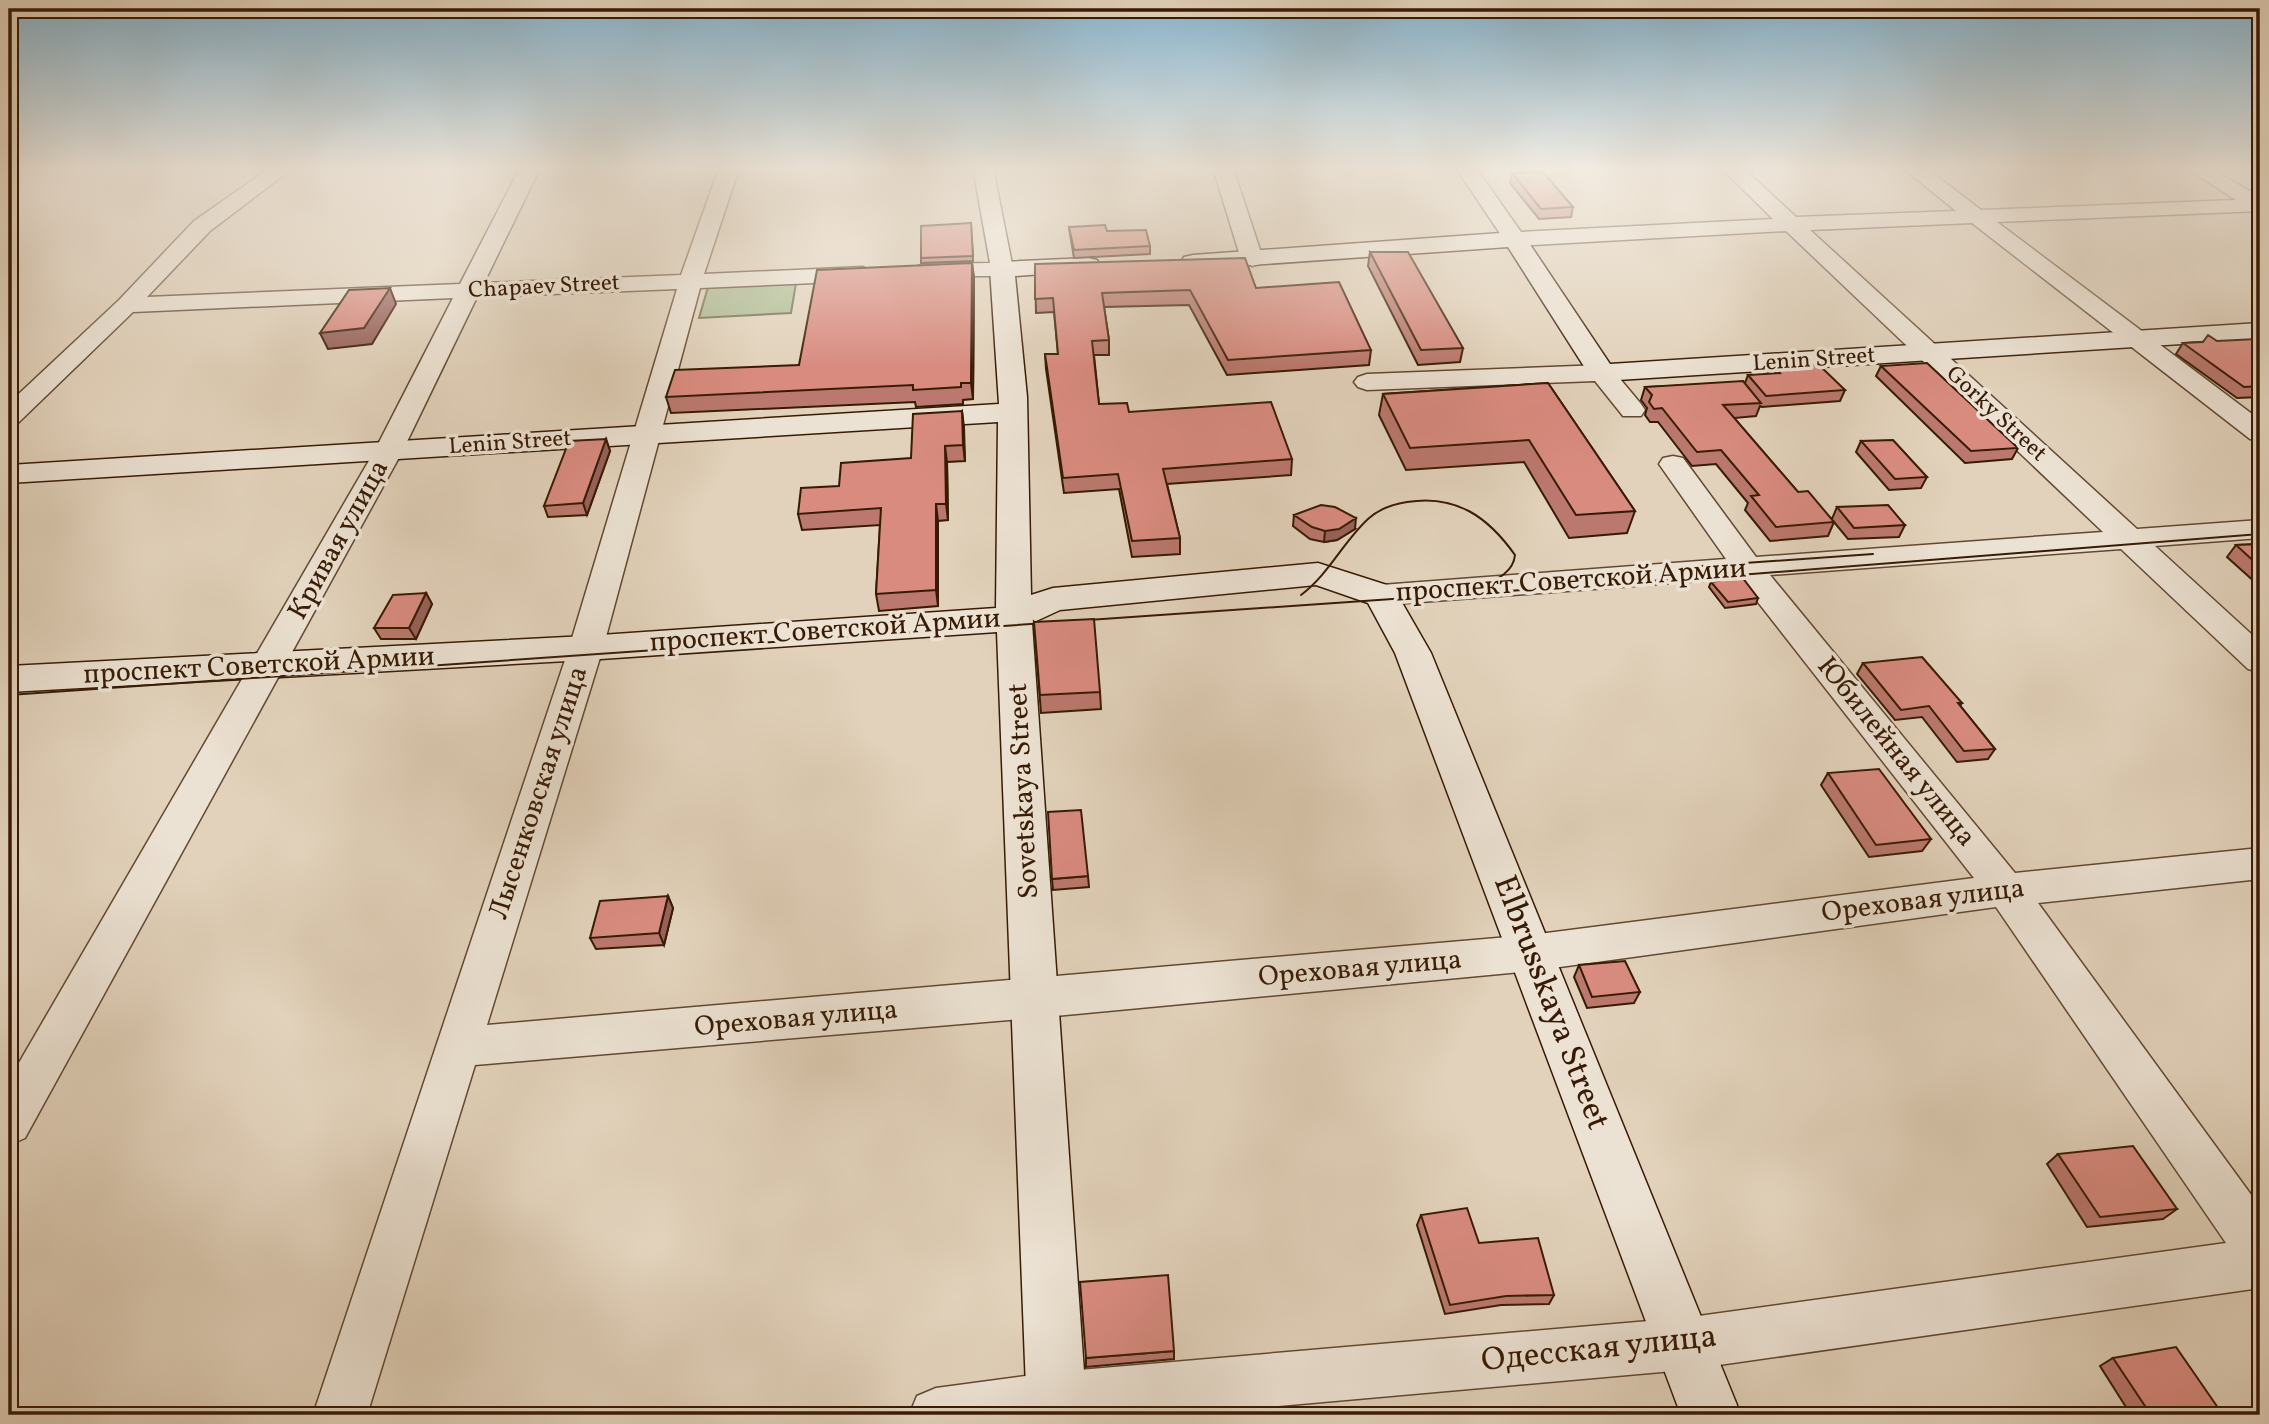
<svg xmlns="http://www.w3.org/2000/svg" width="2269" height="1424" font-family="Vollkorn,serif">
  <rect width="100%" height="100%" fill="#e2d2bb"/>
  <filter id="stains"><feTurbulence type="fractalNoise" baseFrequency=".00286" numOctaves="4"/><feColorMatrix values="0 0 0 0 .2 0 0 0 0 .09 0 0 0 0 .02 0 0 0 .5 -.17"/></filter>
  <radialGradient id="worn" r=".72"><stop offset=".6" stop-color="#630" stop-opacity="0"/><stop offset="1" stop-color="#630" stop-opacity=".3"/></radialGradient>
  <path fill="#adbd95" stroke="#726c4c" stroke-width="2" d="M796,283L791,313L699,318L708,287Z"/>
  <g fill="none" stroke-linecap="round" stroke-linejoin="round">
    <g stroke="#624932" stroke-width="3">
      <path id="street" d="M270,168H293L210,231L147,297L460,284L520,168H540L484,283L681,275L719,168H739L704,274L863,267L874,274L863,281L700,288L603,648L487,1025L1531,935L1974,878L1739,578L1381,605L1370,602L1365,595L1370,588L1381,585L1726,559L1659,464L1663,458L1673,456L1683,458L1756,557L2103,532L1786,231L1515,246L1507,244L1456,168H1476L1521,232L1773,219L1721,168H1743L1796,217L1956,211L1903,168H1926L1981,210L2236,200L2186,168H2210L2260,197V211L1997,222L2260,420V441L2250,439L1972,223L1810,230L2137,529L2260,520V538L2155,546L2260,642V672L2248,669L2121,549L1770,575L2015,873L2260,848V879L2038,903L2260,1207V1288L1684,1370L1178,1415H909L917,1396L936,1388L1056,1372L1684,1318L2226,1243L1996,907L1531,971L1034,1018L475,1065L367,1415H313L569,648L677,289L477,297L402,452L25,1138L9,1145V1080L374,452L453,298L133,312L18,423L9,425V403L119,300L194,221Z
        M973,168H993L1013,269L1002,276H918L915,271L918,266L926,264L990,263Z
        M1213,168H1233L1263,259L1260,264L1252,266L1241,259Z
        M1602,365L1611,368L1641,404L1645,410L1641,416H1623L1595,381L1367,390L1358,387L1354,382L1358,377L1367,374Z"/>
    </g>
    <g stroke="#381b04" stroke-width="3">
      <path id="secondary" d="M1515,232L1523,234L1610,364L2260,323V339L1602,381L1592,379L1508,247L1193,269L1184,267L1181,262L1184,257L1193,255Z
        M1088,258L1097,260L1100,265L1097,270L1015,276L1027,397L1031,595L1053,588L1318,563L1393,587L1431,653L1741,1415H1681L1395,653L1368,603L1316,585L1060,610L1032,623L1087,1415H1027L997,632L586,660L9,692V666L586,636L996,608L998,422L9,483V465L999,404L990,269L993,264L1002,262Z"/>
    </g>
    <use href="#street" fill="#ece2d3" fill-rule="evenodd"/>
    <use href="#secondary" fill="#ece2d3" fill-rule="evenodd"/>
    <path stroke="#381b04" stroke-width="2" d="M1688,567L1873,554
      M1301,595C1329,574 1343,542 1368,519C1379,509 1393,504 1407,502C1456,494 1488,517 1515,555C1513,575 1492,581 1476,589
      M9,695L1752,574L2260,534"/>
  </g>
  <path fill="#bb786e" stroke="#381b04" stroke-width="2" d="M1512,173L1573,207L1571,217L1539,219L1510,183Z
    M971,223L973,261L921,263V258Z
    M1069,227L1107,231L1150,246V254L1074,258L1070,234Z
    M1370,252L1463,348L1460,362L1418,365L1368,266Z
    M972,263L974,278L973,399L963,400V404L916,407L915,402L671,413L666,397L799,365Z
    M1035,264L1256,288L1371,350L1369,365L1227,375L1189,305L1104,307L1109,340V355H1094L1099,404L1292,459L1291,475L1167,484L1180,538V554L1132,557L1119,489L1064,493L1046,369L1045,354H1058L1054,312L1036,313Z
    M2217,341H2260V397L2237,398L2176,354L2183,343Z
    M1881,366L2018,448L2012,459L1965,463L1876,376Z
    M1776,368L1845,390L1840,401L1762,407L1760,406L1756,416L1734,418L1798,492L1832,519L1837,507L1905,525L1899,537L1848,539L1834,522L1828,536L1770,541L1745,510L1748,503L1716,464L1692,466L1658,422H1650L1645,415L1647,408L1641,400L1645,387L1745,383L1748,375L1774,373Z
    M1548,383L1635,511L1627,533L1569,538L1524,462L1406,470L1379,415L1383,394Z
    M962,411L965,461L947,462L948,520L938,521V606L879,611L876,594L880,525L802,530L798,514L839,486L911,458Z
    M606,439L610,451L587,515L548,517L544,506Z
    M1861,441L1927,477L1921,488L1889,490L1856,452Z
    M1294,515L1355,529L1337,540L1324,542L1310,539L1293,526Z
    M2260,544V584H2257L2227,557L2236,545Z
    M1711,582L1758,598L1756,604L1725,608L1709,587Z
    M426,593L432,604L416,639H381L374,628Z
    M1034,622L1100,692L1101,709L1041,713Z
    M1863,663L1962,703L1960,706L1995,749L1988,759L1957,762L1922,717L1895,720L1857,674Z
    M1828,773L1931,839L1922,851L1869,857L1821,785Z
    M1088,876L1089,887L1053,890L1052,879Z
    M668,896L673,908L664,945L596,949L590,938Z
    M1579,965L1640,992L1634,1003L1587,1008L1574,977Z
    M2058,1154L2177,1209L2163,1219L2087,1227L2047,1164Z
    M1421,1215L1479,1243L1554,1295L1549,1304L1501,1305L1445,1314L1417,1225Z
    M1174,1351V1359L1086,1367V1358Z
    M2113,1358L2223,1415H2131L2100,1366Z"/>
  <path fill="#98615a" stroke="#381b04" stroke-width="2" d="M972,263L974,278L973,399L971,383Z
    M390,288L396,304L372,344L328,349L320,333Z
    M962,411L964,427L965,461L963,445Z
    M606,439L610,451L587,515L583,503Z
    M945,446L947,462L948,520L946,504Z
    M936,504L938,521V606L936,590Z
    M1356,518L1355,529L1337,540L1324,542L1325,531Z
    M426,593L432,604L416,639L409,628Z
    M668,896L673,908L664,945L659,933Z"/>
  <path fill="#d98b80" stroke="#381b04" stroke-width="2" d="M1543,172L1573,207L1541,209L1512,173Z
    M971,223L973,256L921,258V226Z
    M1105,225L1107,231L1146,230L1150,246L1074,250L1069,227Z
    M1370,252H1408L1463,348L1421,350Z
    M1245,258L1256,288L1339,282L1371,350L1228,360L1190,290L1102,293L1109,340L1092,341L1099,404L1127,403L1129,412L1271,402L1292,459L1163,469L1180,538L1132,541L1118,474L1063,478L1045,354H1058L1053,298L1035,299V264Z
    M972,263L971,383H961V387L913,390V385L666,397L675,370L799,365L817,270Z
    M390,288L364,328L320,333L349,290Z
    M2208,335L2217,341L2257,339L2260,341V367H2254L2260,372V386L2244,387L2183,343L2203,342Z
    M1927,363L2018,448L1971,451L1881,366Z
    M1819,365L1845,390L1766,396L1748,375L1780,373L1776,368Z
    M1743,381L1761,403L1723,405L1798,492L1808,491L1834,522L1776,527L1751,496L1759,495L1721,450L1697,452L1662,408L1654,409L1649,402L1652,395L1645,387Z
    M1548,383L1635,511L1576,515L1529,440L1410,448L1383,394Z
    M962,411L963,445L945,446L946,504H936V590L876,594L881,508L798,514L801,488L839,486L841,463L911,458L913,414Z
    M606,439L583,503L544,506L569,441Z
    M1893,440L1927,477L1895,479L1861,441Z
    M1321,505L1335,507L1356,518L1339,529L1325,531L1312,527L1294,515Z
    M1888,505L1905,525L1854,528L1837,507Z
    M2260,544V567L2236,545Z
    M1742,577L1758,598L1728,602L1711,582Z
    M426,593L409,628H374L393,595Z
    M1094,619L1100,692L1040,695L1034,622Z
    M1922,657L1962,703H1958L1995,749L1964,751L1929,706L1901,710L1863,663Z
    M1879,769L1931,839L1876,845L1828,773Z
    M1081,810L1088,876L1052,879L1048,812Z
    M668,896L659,933L590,938L600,901Z
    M1625,961L1640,992L1592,997L1579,965Z
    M2133,1146L2177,1209L2100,1217L2058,1154Z
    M1467,1208L1479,1243L1538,1238L1554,1295L1506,1296L1450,1305L1421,1215Z
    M1168,1275L1174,1351L1086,1358L1080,1282Z
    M2176,1347L2223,1415H2151L2113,1358Z"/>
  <linearGradient id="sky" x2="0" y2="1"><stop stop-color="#87b6d1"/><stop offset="0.46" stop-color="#f2ebe0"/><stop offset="1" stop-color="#f2ebe0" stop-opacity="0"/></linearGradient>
  <rect width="2269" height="367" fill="url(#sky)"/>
  <g text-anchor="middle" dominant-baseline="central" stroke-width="7" stroke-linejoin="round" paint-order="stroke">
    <g font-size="23" fill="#381b04" stroke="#ece2d3">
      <text transform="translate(544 287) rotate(-3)">Chapaev Street</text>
      <text transform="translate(1814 360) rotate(-4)">Lenin Street</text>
      <text transform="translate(1996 414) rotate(43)">Gorky Street</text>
      <text transform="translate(510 443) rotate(-4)">Lenin Street</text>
    </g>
    <g font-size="28" fill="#381b04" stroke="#ece2d3">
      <text transform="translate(339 540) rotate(-61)">Кривая улица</text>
      <text transform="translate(1571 581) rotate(-4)">проспект Советской Армии</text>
      <text transform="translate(825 631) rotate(-4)">проспект Советской Армии</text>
      <text transform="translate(259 666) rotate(-3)">проспект Советской Армии</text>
      <text transform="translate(1896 752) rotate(51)">Юбилейная улица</text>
      <text transform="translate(1024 791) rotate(-93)">Sovetskaya Street</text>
      <text transform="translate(539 793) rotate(-72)">Лысенковская улица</text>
      <text transform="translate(1923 901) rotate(-7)">Ореховая улица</text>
      <text transform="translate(1360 969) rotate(-5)">Ореховая улица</text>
      <text transform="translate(796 1019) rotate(-5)">Ореховая улица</text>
    </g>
    <g font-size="33" fill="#381b04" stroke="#ece2d3">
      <text transform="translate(1550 1003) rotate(69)">Elbrusskaya Street</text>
      <text transform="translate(1599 1350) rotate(-6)">Одесская улица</text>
    </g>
  </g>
  <rect width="2269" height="1424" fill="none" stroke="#e2d2bb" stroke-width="35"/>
  <rect x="10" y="10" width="2248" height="1403" fill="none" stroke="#381b04" stroke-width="3.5"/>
  <rect x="18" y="18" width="2234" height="1389" fill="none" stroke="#381b04" stroke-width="2"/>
  <rect width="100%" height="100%" filter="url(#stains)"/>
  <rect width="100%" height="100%" fill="url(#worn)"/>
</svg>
